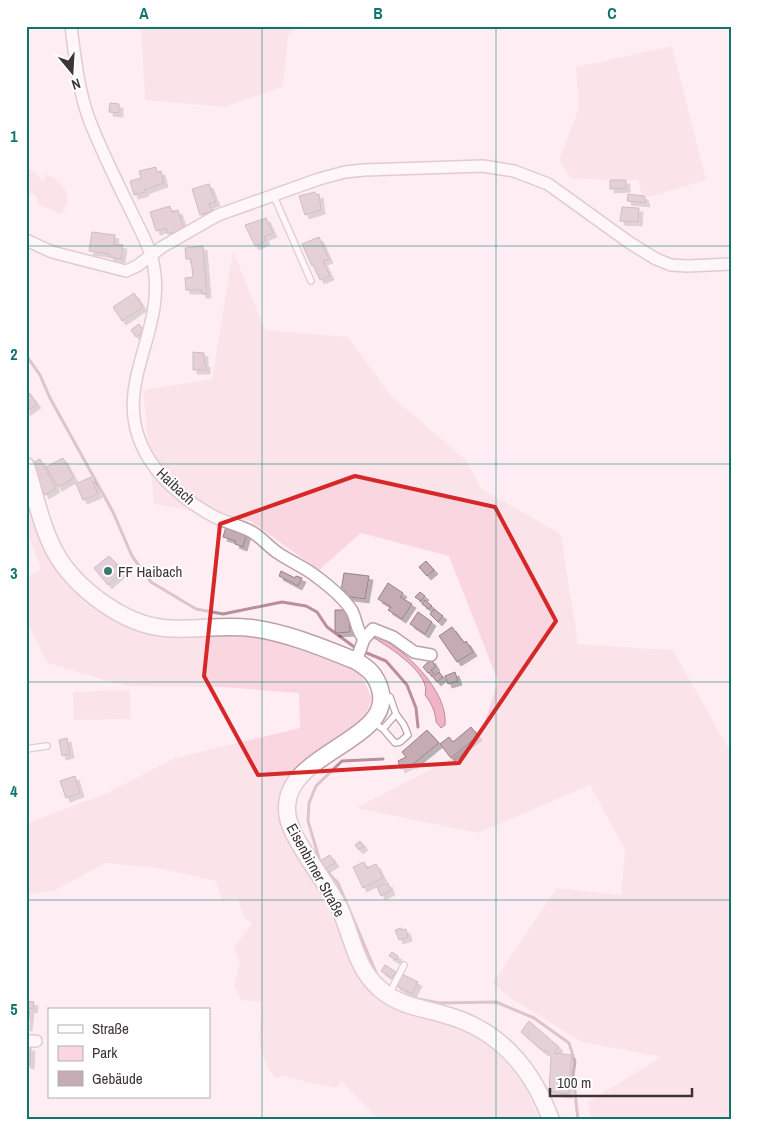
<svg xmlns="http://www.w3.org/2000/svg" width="757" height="1146" font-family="'Archivo Narrow',sans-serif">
  <defs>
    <filter id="shadow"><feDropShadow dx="4" dy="4" stdDeviation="0" flood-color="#0004"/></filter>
  </defs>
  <rect width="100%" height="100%" fill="#feeef3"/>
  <path fill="#f9d6e0" d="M141,26H298L288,35L283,87L224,107L145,100Z
    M672,46L706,180L643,199L638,180L572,179L559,160L579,108L576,67Z
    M26,165L43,181L47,174C64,183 77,199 60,215L51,210L38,205L37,197L32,193L26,196Z
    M233,251L265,330L348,337L391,396L466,460L482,489L561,534L578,644L673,650L731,753V1120H591L588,1102L661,1057L582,1042L509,997L493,983L557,888L621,895L625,850L590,785L478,833L356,808L456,756L480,737L498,681L449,556L361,533L319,570L250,521L154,504L143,390L212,379Z
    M26,486L36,532L62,578L90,600L142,631L188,633L245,631L293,645L360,673L372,698L363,721L324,746L296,774L282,801L324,885L369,986L477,1032L515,1066L540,1120H379L341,1081L337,1088L306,1082L285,1076L274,1078C267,1065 259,1052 259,1037C260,1025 262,1014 260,1002L241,1000L234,985L240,963L234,947L252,924L245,919L238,899L222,901L216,881L157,868L105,863L54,891L26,894V825L38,819L107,793L175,758L300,728L299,693L223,687L125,686L47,663L26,619V577L41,569L26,528Z
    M130,690L131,719L74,720L73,692Z"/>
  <path fill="#f0b4c7" stroke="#bb8e9c" d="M375,636C383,637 389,643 395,647C417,663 448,696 445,725L441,728L436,722C436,713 431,702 425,695C432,674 389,647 374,638Z"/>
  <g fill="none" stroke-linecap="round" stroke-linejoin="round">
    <path stroke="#bb8e9c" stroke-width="3" d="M26,355L40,375L50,398L113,512L132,556L151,582L196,609L223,614L282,602L306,606L317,612L327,627L357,649
      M362,651L386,661L407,685L416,708L418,727
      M377,975L338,883L321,865L308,821L309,803L316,786L342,761L383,759
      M413,998L439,1003L496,1002L534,1018L569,1043L575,1062L573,1074L578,1120"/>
  </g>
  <path fill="#c5abb3" stroke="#988087" filter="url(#shadow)" d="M110,103L119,104V113L109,112Z
    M156,167L157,172L161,171L164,183L144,190L145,192L134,195L130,181L141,178L139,171Z
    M610,180H626V188L610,189Z
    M209,184L216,202L209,204L212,211L200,215L192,189Z
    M315,192L316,195L319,194L321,210L305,215L299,196Z
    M628,194L644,196L646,203L627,201Z
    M170,206L172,212L178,210L184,229L168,234L166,228L156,231L150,212Z
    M622,207L639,208L638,222L620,221Z
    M266,218L273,233L264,237L266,241L255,246L245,225Z
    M92,232L115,235L114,244L123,245L121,259L109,257L110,254L89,251Z
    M319,237L329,259L323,261L330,276L320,280L313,265L312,266L302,244Z
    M203,246L207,294H202L201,290H186L185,278L193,277L191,259H186L185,248Z
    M134,293L143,307L122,321L113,307Z
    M139,324L144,331L136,337L131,330Z
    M193,352L204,353V363H206V370H193Z
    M26,389L37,404L26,412Z
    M63,458L74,478L58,487L46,467Z
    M40,459L56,488L45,495L36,479L38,477L31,464Z
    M91,477L98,494L83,500L76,484Z
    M226,527L247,533L243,547L235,544L236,541L223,537Z
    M109,556L117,564L115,566L121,573L108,585L94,568Z
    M426,561L434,570L427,576L419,567Z
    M281,571L295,578L296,576L302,578L298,586L279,576Z
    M344,573L369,576L365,599L344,596L345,591H341Z
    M388,583L403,593L400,597L412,604L402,619L388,610L391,607L378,599Z
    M420,592L425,596L421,601L415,597Z
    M425,600L432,606L429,609L422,604Z
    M434,609L443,616L438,622L430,614Z
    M335,610H349L350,632L335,633Z
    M418,612L432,622L425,634L410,624Z
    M452,627L464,643L466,641L473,652L457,662L439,636Z
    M431,659L436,667L431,670L435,675L439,672L443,677L437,682L429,672L428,673L423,667Z
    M455,672L458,681L448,684L445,676Z
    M471,727L478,736L451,758L440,744L449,737L453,742Z
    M427,730L439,743L412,765L411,764L401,769L398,761L406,757L402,752Z
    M67,738L70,754L62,756L59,740Z
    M75,776L80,793L66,798L60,781Z
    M360,841L364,846L359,850L355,845Z
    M330,855L335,863L325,869L320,861Z
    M364,862L367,868L376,864L383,878L363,888L353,867Z
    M388,883L391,891L381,896L377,887Z
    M401,928L402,930L406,929L408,937L399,940L395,930Z
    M392,952L398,956L396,960L389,956Z
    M385,965L396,972L391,978L381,971Z
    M402,974L418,982L412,994L396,986Z
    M26,1001L34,1002L33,1009L30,1008L28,1027H26Z
    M529,1021L559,1047L554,1053L572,1055L568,1094L549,1092L551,1056L546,1050L544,1052L521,1032Z
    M26,1047H31L30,1065L26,1064Z"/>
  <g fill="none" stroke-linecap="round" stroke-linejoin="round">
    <g stroke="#baa1a8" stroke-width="8">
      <path id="lane" d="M273,194L311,281
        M373,722L383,729L395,743L400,742L408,735L404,725L396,714L390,697L383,693
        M383,729L396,714
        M26,749L47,746
        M389,994L404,965"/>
    </g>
    <g stroke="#baa1a8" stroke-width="14">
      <path id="street" d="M71,26C75,57 78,89 89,119C102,153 119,186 135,219C142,234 152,251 154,268C166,337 106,390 149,459C164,483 191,505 217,518C228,523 241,526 252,532C262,538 269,547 278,553C291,562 305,567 317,577C329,586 344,598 352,611C357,621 356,630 364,639L356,661
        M26,240L52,252L126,271L137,266L162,247L218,215L319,179L345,172L364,170L483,166L514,171L548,184L630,243L656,259L671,265L687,266L731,264
        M364,639L373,629L393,637L414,652L431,655
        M26,1041H36"/>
    </g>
    <g stroke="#baa1a8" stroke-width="19">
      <path id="secondary" d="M26,466C35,494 41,526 55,552C75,588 123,624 164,628C193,631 222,624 251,628C285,632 324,648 356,661C368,668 376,675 380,689C395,740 289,751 287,806C286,821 294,835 302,848C314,869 329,887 340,909C352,936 356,969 380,989C399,1006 423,1008 446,1015C500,1030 532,1068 551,1120"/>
    </g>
    <use href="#lane" stroke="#fff" stroke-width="5.5"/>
    <use href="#street" stroke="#fff" stroke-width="11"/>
    <use href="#secondary" stroke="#fff" stroke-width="16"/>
  </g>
  <path d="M0 0H757V1146H0ZM355,476L495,507L556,621L459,763L258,775L204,676L220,524Z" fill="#feeef3" fill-opacity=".55" fill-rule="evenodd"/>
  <path fill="none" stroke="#d62828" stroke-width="4" stroke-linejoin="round" d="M355,476L495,507L556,621L459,763L258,775L204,676L220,524Z"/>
  <path fill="none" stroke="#0f766e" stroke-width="1" stroke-opacity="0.55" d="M262,26V1120M496,26V1120M26,246H731M26,464H731M26,682H731M26,900H731"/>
  <circle fill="#387b6d" stroke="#fff" stroke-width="2" cx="108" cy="571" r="5"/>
  <g text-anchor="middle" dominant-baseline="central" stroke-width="4" stroke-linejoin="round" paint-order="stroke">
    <g font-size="15" fill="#3e3437" stroke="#fff">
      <text transform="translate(176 486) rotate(43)">Haibach</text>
      <text transform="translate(316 870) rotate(61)">Eisenbirner Straße</text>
    </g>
    <g font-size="15" fill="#3e3437" stroke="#fff" text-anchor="start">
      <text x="118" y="571">FF Haibach</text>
    </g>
  </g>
  <rect width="757" height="1146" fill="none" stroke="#ffffff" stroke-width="55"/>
  <rect x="48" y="1008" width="162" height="90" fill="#ffffff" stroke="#b2aeaf"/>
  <rect x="58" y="1025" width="25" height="8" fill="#ffffff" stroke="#b2aeaf"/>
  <text x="92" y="1034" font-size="15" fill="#3e3437">Straße</text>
  <rect x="58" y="1046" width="25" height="15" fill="#f9d6e0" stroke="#b2aeaf"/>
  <text x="92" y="1058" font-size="15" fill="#3e3437">Park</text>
  <rect x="58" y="1071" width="25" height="15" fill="#c5abb3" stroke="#b2aeaf"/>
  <text x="92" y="1084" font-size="15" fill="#3e3437">Gebäude</text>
  <g transform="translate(72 72) rotate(162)" stroke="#ffffff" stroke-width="4" paint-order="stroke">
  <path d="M0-4L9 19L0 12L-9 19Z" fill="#3e3437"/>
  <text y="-8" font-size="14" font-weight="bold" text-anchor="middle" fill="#3e3437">N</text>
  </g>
  <path d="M550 1088v8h142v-8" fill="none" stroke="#3e3437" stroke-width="2.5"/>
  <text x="557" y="1088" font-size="15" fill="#3e3437" stroke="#ffffff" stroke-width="4" paint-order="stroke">100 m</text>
  <rect x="28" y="28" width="702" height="1090" fill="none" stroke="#0f766e" stroke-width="2"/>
  <g font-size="16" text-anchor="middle" font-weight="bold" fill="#0f766e">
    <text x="144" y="19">A</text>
    <text x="378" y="19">B</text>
    <text x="612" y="19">C</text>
    <text x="14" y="142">1</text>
    <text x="14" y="360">2</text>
    <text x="14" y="579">3</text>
    <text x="14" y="797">4</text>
    <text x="14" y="1015">5</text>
  </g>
</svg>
